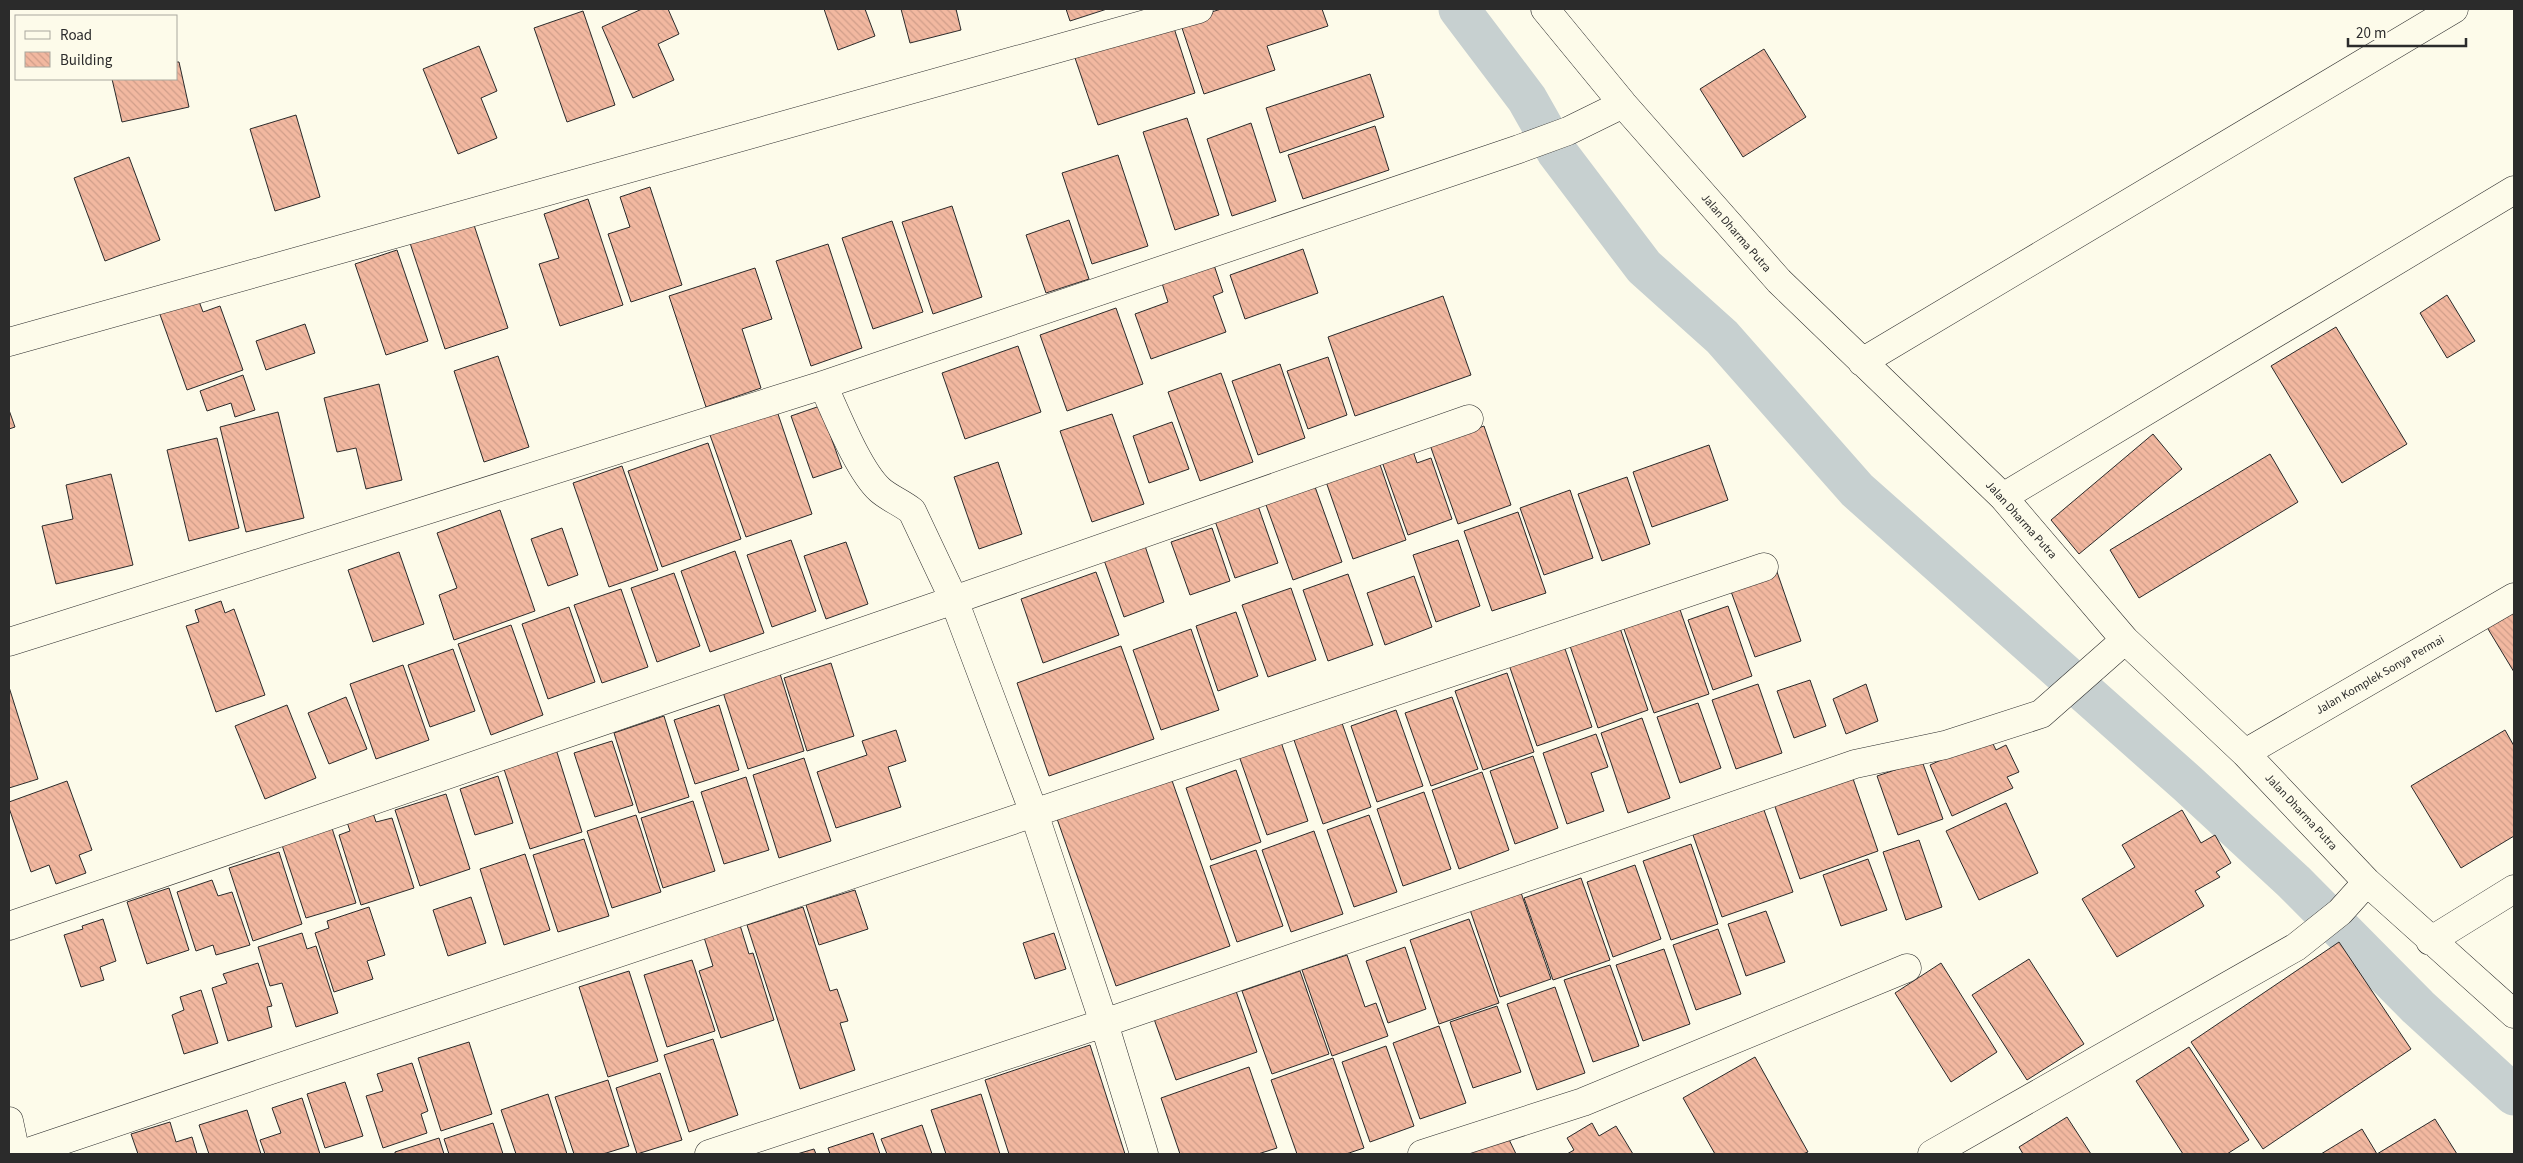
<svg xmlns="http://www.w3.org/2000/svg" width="2523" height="1163" font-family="'Source Sans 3',sans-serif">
  <defs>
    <pattern id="building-back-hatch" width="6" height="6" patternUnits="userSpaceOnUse" patternTransform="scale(1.25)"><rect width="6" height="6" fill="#f2b8a0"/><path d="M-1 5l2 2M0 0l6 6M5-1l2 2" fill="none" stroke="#d09e8a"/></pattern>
  </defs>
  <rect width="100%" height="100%" fill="#fdfbea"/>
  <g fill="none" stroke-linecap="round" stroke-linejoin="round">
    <path stroke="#c7d0d0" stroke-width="41" d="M1459,9L1527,99L1557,152L1644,267L1722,337L1857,490L2188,784L2294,882L2418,1007L2514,1095"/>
  </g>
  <path fill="url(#building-back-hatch)" stroke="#2b2b2b" d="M642,9H668L679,34L658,44L674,80L633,98L602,27Z
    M824,9H865L875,36L838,50Z
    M901,9H956L961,30L910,43Z
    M1066,9H1107L1070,21Z
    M1221,9H1322L1328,26L1267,46L1275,70L1204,94L1180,22Z
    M583,11L615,105L567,122L534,28Z
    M1173,25L1195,93L1098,125L1075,58Z
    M479,46L497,91L481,98L497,138L458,154L423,69Z
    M1764,49L1806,117L1743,157L1700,89Z
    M176,62H179L189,107L122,122L112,79H176Z
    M1370,74L1384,117L1280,153L1266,108Z
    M296,115L320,197L275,211L250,129Z
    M1187,118L1219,215L1175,230L1143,132Z
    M1251,123L1276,201L1232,216L1207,139Z
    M1375,126L1389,170L1303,199L1288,155Z
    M1118,155L1148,246L1092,264L1062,173Z
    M129,157L160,240L105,261L74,178Z
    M650,187L682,285L631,302L608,234L630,227L620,197Z
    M588,199L623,305L560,326L539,264L559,258L544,214Z
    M952,206L982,297L933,314L902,222Z
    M472,219L508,328L445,349L409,240Z
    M1069,220L1089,279L1046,293L1026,235Z
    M892,221L923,312L873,329L842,238Z
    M828,244L862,348L811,366L776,261Z
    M1303,249L1318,293L1245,319L1230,275Z
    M397,250L428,341L386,355L355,264Z
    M1212,259L1223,292L1213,296L1226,332L1151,359L1135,314L1168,302L1160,277Z
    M755,268L772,319L742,329L761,388L706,407L669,296Z
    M2447,295L2475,341L2447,358L2420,313Z
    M197,296L203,312L220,306L243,370L187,390L158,309Z
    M1443,296L1471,375L1355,416L1328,337Z
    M1116,308L1143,384L1067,411L1040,335Z
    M305,324L315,353L266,370L256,341Z
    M2336,327L2407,444L2342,483L2271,366Z
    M1018,346L1041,412L965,439L942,373Z
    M498,356L529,447L484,462L454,371Z
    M1328,357L1347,415L1308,429L1287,371Z
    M1280,364L1305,438L1258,455L1232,381Z
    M1221,373L1253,462L1200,481L1168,392Z
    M243,375L255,410L235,417L231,403L207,411L200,391Z
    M379,384L402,480L366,489L356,448L337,452L324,398Z
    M820,406L842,468L813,478L791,416Z
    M9,410L15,427L9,429Z
    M777,411L812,514L746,537L710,435Z
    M278,412L304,518L246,532L220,427Z
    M1112,414L1144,504L1092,522L1060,431Z
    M1172,422L1189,469L1149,483L1133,436Z
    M1484,426L1511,505L1458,524L1430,445Z
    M2153,434L2182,469L2079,554L2051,520Z
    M217,438L239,528L189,541L167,450Z
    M708,443L741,539L662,567L628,471Z
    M1411,445L1417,463L1431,458L1452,519L1408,535L1380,456Z
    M1709,445L1728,500L1652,527L1633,472Z
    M1376,453L1406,540L1353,559L1323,473Z
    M2270,454L2298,502L2139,598L2110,550Z
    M998,462L1022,534L979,549L954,477Z
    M622,466L658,570L609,587L573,483Z
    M111,474L133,565L56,584L42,526L73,519L66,485Z
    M1627,477L1650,544L1602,561L1578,494Z
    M1314,484L1342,562L1293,580L1265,502Z
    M1570,490L1593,558L1544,575L1520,508Z
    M1257,503L1278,563L1235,578L1214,518Z
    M500,510L535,611L454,640L439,595L457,588L437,533Z
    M1518,512L1546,593L1492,611L1464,531Z
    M562,528L578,575L548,586L531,539Z
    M1212,528L1230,581L1190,595L1171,542Z
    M791,540L816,611L772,627L747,555Z
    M1458,540L1480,606L1436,622L1413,555Z
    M846,542L868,604L826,619L804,556Z
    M1145,546L1164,602L1124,617L1104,560Z
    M735,551L764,633L710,652L681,571Z
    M399,552L424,624L373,642L348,570Z
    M1776,569L1801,641L1755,657L1729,586Z
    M1096,572L1119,635L1043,663L1021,599Z
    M674,573L700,646L657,662L631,588Z
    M1348,574L1373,645L1328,661L1303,590Z
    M1414,576L1432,627L1385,645L1367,593Z
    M1291,588L1316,660L1268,677L1242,605Z
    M621,589L648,667L602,683L574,605Z
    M1676,598L1709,694L1654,713L1620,618Z
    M221,601L225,613L234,609L265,695L216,712L186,626L199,622L195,610Z
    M1728,606L1752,676L1713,690L1688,620Z
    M569,607L595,682L548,699L522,624Z
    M2514,607V672L2485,624Z
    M1236,612L1258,676L1218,691L1196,626Z
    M511,625L543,715L491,735L458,644Z
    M1620,628L1648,710L1598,728L1570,646Z
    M1191,629L1219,710L1161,730L1133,650Z
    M1563,643L1592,727L1537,746L1508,662Z
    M1121,646L1154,739L1049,776L1017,683Z
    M453,649L475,711L430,727L408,665Z
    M831,663L854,736L807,751L784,678Z
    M777,664L804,751L748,769L720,683Z
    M403,665L429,740L376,759L350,684Z
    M1507,673L1534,752L1483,770L1455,691Z
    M1810,680L1826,726L1794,738L1777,691Z
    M1758,684L1782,753L1736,769L1712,700Z
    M1866,684L1878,721L1846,734L1833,699Z
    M9,687L38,779L9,788Z
    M346,697L367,749L329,764L308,713Z
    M1452,697L1478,769L1431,786L1405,713Z
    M1698,703L1721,768L1680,783L1657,717Z
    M287,705L316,778L265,799L235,726Z
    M719,705L739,770L695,784L674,720Z
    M1396,710L1423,786L1377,802L1351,726Z
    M664,716L689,797L639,813L614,733Z
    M1642,718L1670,798L1628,813L1601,733Z
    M1342,723L1371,807L1323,824L1294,740Z
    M896,730L906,761L888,767L901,807L836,828L817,772L867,755L862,741Z
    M2505,730L2514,746V836L2461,868L2411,786Z
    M1596,734L1608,767L1591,773L1604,811L1567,824L1543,753Z
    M1990,738L1996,750L2006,745L2019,772L2007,777L2013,788L1952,816L1930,765Z
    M612,741L633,805L595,817L574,753Z
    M1281,742L1308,821L1267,835L1239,756Z
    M555,746L582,832L530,849L502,763Z
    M1533,756L1558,828L1515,844L1490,771Z
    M804,758L831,841L779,858L753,775Z
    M1922,761L1943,819L1898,835L1877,776Z
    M1236,770L1261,842L1211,860L1186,788Z
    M1850,770L1878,851L1800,879L1772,798Z
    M1169,772L1230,946L1116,986L1055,813Z
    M1482,772L1509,850L1459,869L1432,790Z
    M498,776L513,823L475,835L460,789Z
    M746,777L769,850L724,864L701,792Z
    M67,781L92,850L79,855L86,873L56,884L49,865L31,872L9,808V802Z
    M1424,792L1451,869L1403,886L1377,809Z
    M446,794L470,869L420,886L395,810Z
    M693,801L715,871L663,888L641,818Z
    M2006,803L2038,873L1979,900L1946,831Z
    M372,810L376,822L392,818L414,888L361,905L339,835L350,831L346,819Z
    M1764,810L1793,892L1722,917L1693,835Z
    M2182,810L2201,843L2215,835L2231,863L2216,872L2220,877L2195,891L2204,906L2117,957L2082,899L2135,867L2122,845Z
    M636,815L661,892L612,908L587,831Z
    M1369,815L1397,892L1354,907L1327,830Z
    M330,822L356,903L306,918L280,839Z
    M1314,831L1343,914L1291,932L1262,850Z
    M584,839L609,916L558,932L533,855Z
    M1919,840L1942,907L1906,920L1883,852Z
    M1691,844L1718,924L1671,940L1643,861Z
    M1256,850L1283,926L1237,942L1210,866Z
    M279,852L302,924L253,941L229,868Z
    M525,854L550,930L504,945L480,869Z
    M1868,859L1887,910L1841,926L1823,875Z
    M1635,865L1661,939L1613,957L1587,882Z
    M1581,878L1610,960L1553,980L1524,898Z
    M212,880L218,896L232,892L250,945L216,955L213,945L196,951L177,892Z
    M1518,884L1551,979L1500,997L1467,901Z
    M169,888L189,950L147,964L127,902Z
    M855,890L868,929L819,945L806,905Z
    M471,897L486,943L448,956L433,910Z
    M369,907L385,955L367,961L373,979L334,992L315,933L329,928L327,921Z
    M803,907L830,991L837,989L848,1021L840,1023L855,1070L800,1089L747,925Z
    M1766,911L1785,962L1746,976L1728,924Z
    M103,919L116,961L100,967L104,980L81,987L64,935L83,929L82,926Z
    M1469,919L1499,1003L1439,1024L1410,940Z
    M739,922L749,954L753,953L774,1020L721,1038L699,971L713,966L703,934Z
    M1718,929L1741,994L1696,1010L1673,945Z
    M302,933L307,949L316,946L338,1013L296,1027L282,983L270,986L258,947Z
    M1054,933L1066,969L1035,979L1023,943Z
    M2339,942L2411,1049L2263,1149L2191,1042Z
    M1405,947L1426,1009L1388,1023L1366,961Z
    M1664,949L1690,1024L1643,1041L1616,965Z
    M1347,955L1365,1007L1376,1003L1388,1036L1332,1056L1302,970Z
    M2029,959L2084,1044L2027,1080L1972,995Z
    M692,960L715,1031L667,1047L644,975Z
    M258,963L272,1006L267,1007L272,1027L228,1041L212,988L227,983L223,974Z
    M1941,963L1997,1052L1951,1082L1895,993Z
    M1610,965L1639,1046L1593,1062L1564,980Z
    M629,971L658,1061L608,1077L579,987Z
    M1300,971L1329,1054L1272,1074L1242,991Z
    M1555,987L1585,1073L1537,1090L1507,1004Z
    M201,990L218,1043L184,1054L172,1015L184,1010L180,997Z
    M1236,991L1257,1052L1176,1080L1154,1019Z
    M1497,1006L1521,1072L1473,1088L1450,1022Z
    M1439,1026L1466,1103L1420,1119L1393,1043Z
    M713,1039L738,1115L689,1132L664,1055Z
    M469,1042L492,1114L441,1131L418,1058Z
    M1090,1045L1125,1154H1009L985,1080Z
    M1386,1046L1414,1126L1370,1142L1342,1062Z
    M2189,1047L2249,1140L2227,1154H2183L2136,1081Z
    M1755,1057L1808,1152L1803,1154H1715L1683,1098Z
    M1333,1058L1364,1148L1346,1154H1297L1271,1080Z
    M412,1063L428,1111L421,1114L427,1133L383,1148L366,1096L383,1091L377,1074Z
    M1249,1067L1277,1148L1258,1154H1180L1161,1098Z
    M660,1073L682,1140L637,1154L616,1088Z
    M608,1080L629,1146L603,1154H574L555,1097Z
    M345,1082L363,1136L325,1148L307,1094Z
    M548,1094L567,1154H516L501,1110Z
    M981,1094L1000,1154H946L931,1110Z
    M302,1098L320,1154H265L260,1140L281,1133L272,1108Z
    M247,1110L261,1154H209L199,1125Z
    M2067,1117L2091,1154H2023L2019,1147Z
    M2435,1119L2457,1154H2321L2362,1129L2377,1154Z
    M170,1122L176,1142L192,1137L197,1154H138L131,1134Z
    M493,1123L503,1154H449L444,1139Z
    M1592,1123L1599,1136L1616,1126L1633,1154H1567L1574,1150L1567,1138Z
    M922,1125L932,1154H887L881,1139Z
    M1504,1129L1516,1154H1454Z
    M873,1133L880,1154H830L828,1148Z
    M439,1138L444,1154H395V1152Z
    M814,1149L816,1154H797Z"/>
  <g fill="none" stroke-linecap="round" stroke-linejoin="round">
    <g stroke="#2b2b2b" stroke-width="29">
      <path id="street" d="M1545,9L1623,104L1779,281L2003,497L2125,640L2245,753L2367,882L2514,1014
        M9,342L1199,9
        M1862,362L2454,9
        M823,385C836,413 858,470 880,490C889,498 902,503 912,511L954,600L1034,813L1104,1023L1144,1154
        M2003,497L2514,190
        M9,642L823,385L1519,149L1568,131L1623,104
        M2245,753L2514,597
        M9,926L954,600L1469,419
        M2430,941L2514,889
        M9,1121L16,1154
        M22,1154L1764,567
        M709,1154L1104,1023L1855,764L1945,745L2041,714L2125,640
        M1422,1154L1583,1102L1907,968
        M1932,1154L2296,947L2340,912L2367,882"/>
    </g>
    <use href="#street" stroke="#fdfbea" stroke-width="28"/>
  </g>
  <g text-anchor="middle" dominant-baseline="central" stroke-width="4" stroke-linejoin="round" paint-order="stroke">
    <g font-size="12" fill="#2b2b2b" stroke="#fdfbea">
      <text transform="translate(1736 233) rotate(49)">Jalan Dharma Putra</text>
      <text transform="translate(2021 520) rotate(48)">Jalan Dharma Putra</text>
      <text transform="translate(2380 675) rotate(-30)">Jalan Komplek Sonya Permai</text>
      <text transform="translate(2301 812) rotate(47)">Jalan Dharma Putra</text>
    </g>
  </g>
  <rect width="2523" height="1163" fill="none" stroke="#2b2b2b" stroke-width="20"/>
  <rect x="15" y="15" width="162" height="65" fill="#fdfbea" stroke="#a9a89e"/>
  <rect x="25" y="31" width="25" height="8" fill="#fdfbea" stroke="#a9a89e"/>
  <text x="60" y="40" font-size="15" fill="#2b2b2b">Road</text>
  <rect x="25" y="52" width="25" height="15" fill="url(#building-back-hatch)" stroke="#a9a89e"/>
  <text x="60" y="65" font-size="15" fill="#2b2b2b">Building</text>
  <path d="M2348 38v8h118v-8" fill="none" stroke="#2b2b2b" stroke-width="2.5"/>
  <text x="2356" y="38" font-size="15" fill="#2b2b2b" stroke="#fdfbea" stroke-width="4" paint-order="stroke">20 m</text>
</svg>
